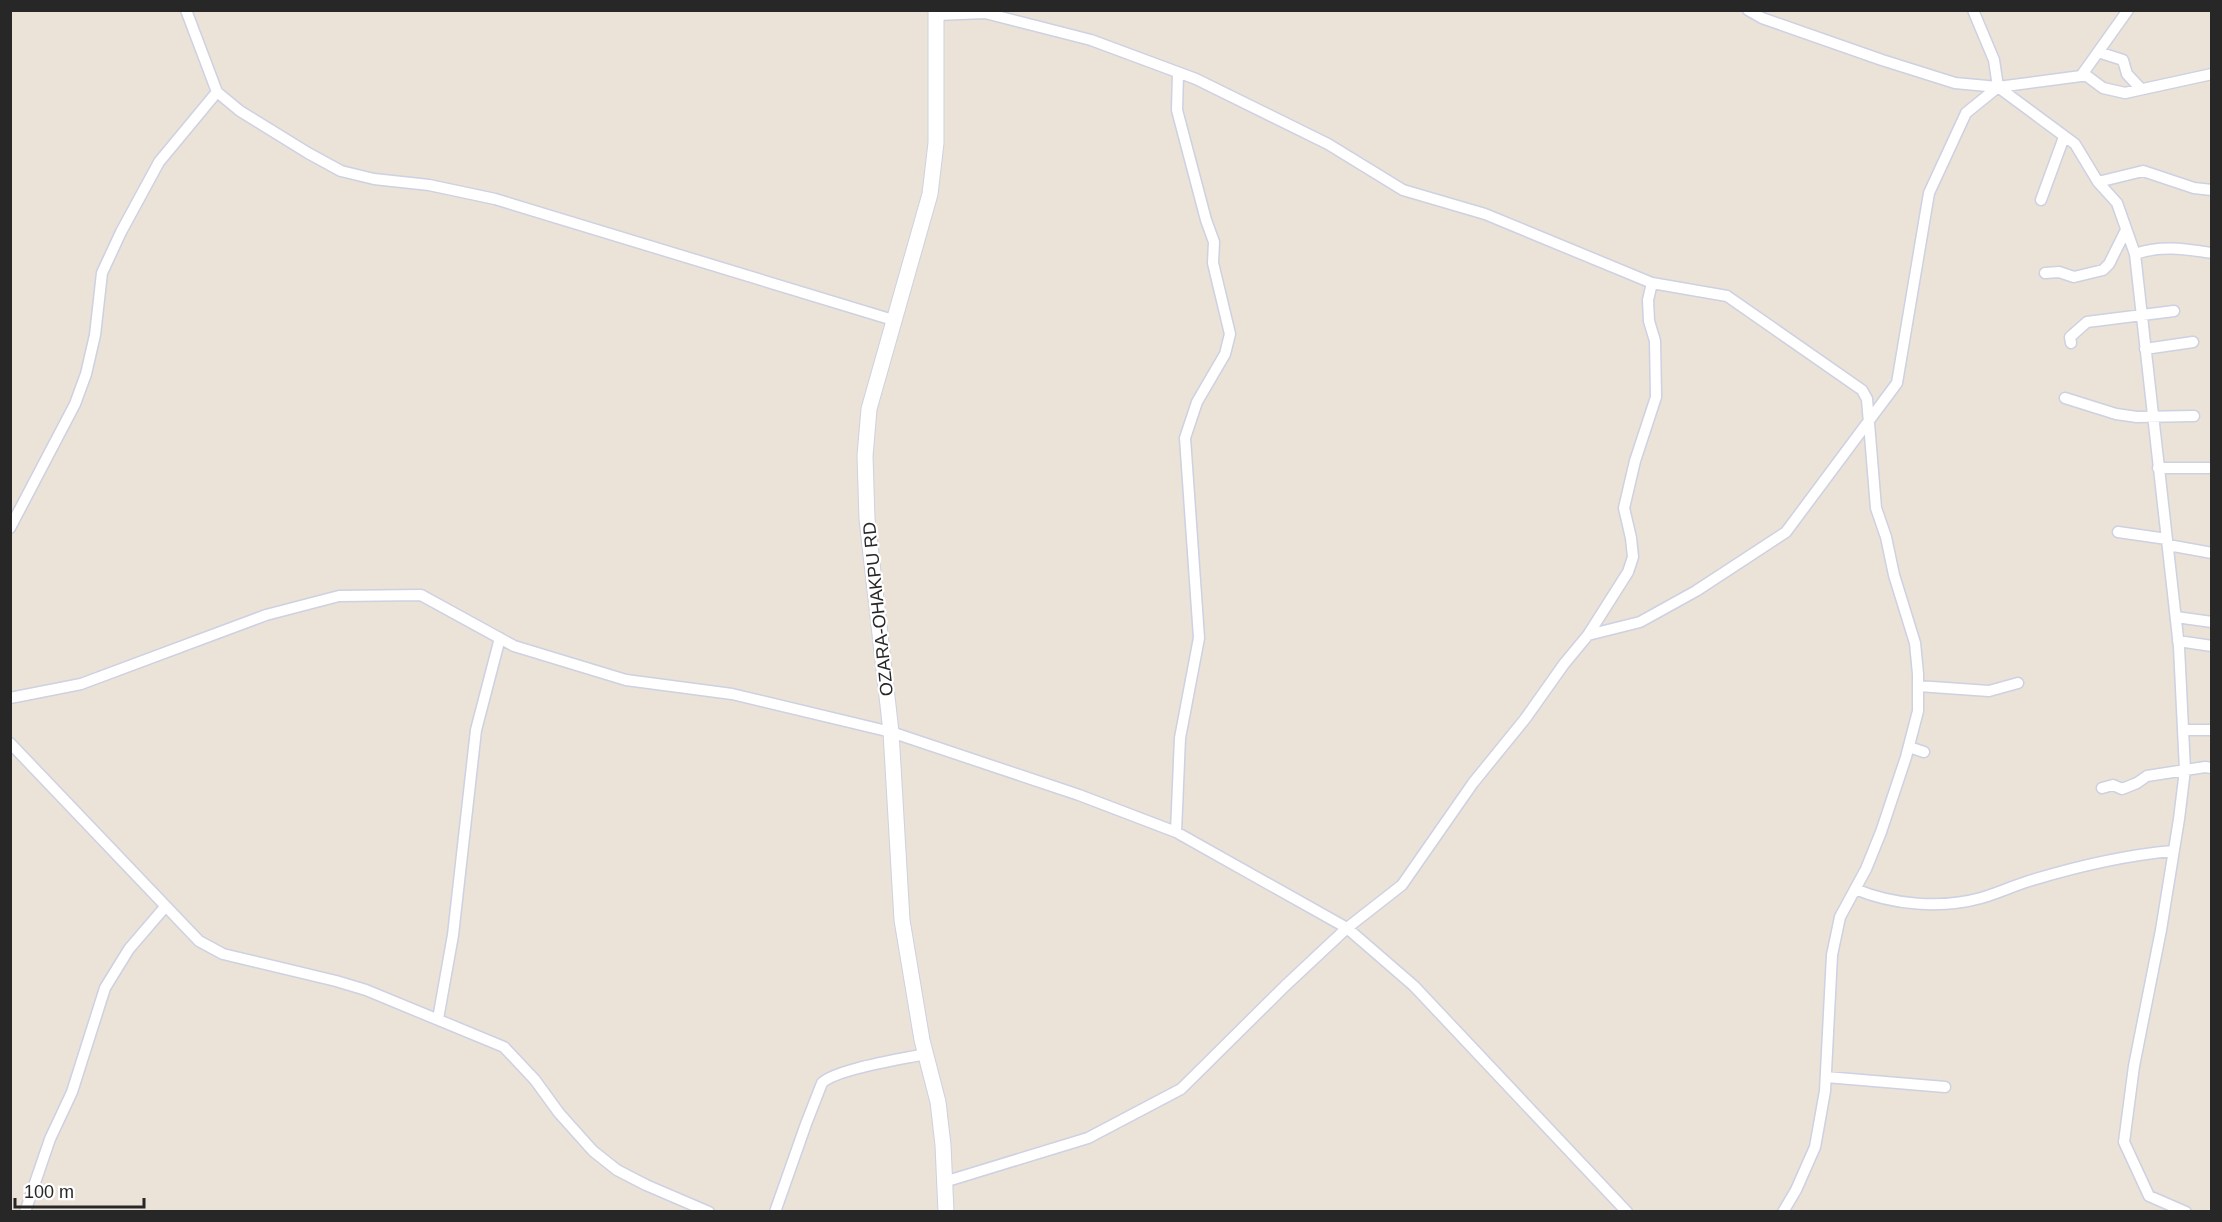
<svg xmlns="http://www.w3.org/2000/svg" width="2222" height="1222" font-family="Helvetica,sans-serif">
  <rect width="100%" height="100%" fill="#ebe2d8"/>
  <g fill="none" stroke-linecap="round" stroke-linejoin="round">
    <g stroke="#cdd1e1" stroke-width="13">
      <path id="street" d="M186,10L217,92L240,111L308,153L341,171L374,179L429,185L495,199L893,320
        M1748,10L1762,18L1882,60L1955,83L1998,87L2075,144L2098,182L2117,203L2135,254L2179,647L2185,770L2179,819L2161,930L2134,1066L2124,1142L2149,1196L2186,1212
        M1973,10L1994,60L1998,87
        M936,15L985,13L1091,40L1196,79L1328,144L1403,190L1485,214L1652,283L1727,296L1862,390L1867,399L1876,508L1886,537L1894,575L1915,643L1918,674V711L1906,757L1881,832L1866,869L1840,917L1832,955L1825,1091L1815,1147L1796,1190L1783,1212
        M2098,52L2123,60L2127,74L2141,89
        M2081,76H2087L2103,88L2125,93L2212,74
        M2098,182L2143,171L2194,188L2212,190
        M2041,200L2064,137
        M2135,254C2161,245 2185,249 2212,253
        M2045,273L2059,272L2074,277L2103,270L2109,264L2126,230
        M2071,343L2070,337L2087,322L2174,311
        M2145,349L2193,342
        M2065,398L2116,414L2137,417L2194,416
        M2158,468H2212
        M10,528L75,404L86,374L95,335L102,273L121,232L159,162L217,92
        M2118,532L2167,539
        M2168,545L2212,553
        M2176,617L2212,622
        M1588,635L1640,622L1696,591L1786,532L1897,383L1929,193L1966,113L1998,87L2081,76L2128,10
        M2178,641L2212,646
        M1918,686L1989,691L2018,683
        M10,698L81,684L266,615L339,596L421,595L514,646L626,680L732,694L891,732L1079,795L1176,832L1347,928L1414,986L1627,1212
        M2183,730H2210
        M10,743L199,941L223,954L336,981L366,990L504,1047L535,1080L559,1113L593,1151L617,1170L646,1185L709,1212
        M1909,747L1924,752
        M2102,788L2113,785L2122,789L2137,783L2147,776L2205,767L2212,768
        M1176,832L1180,738L1199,638L1185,438L1197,402L1225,354L1230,334L1213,263L1214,242L1206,220L1177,110L1178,73
        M1855,889C1893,905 1941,909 1981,898C1998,893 2013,886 2029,881C2075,867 2125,855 2173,851
        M438,1019L453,935L476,730L500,638
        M1826,1077L1945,1087
        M944,1182L1088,1138L1181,1089L1285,986L1347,928L1402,885L1473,783L1525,719L1564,664L1588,635L1628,572L1633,557L1631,538L1624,508L1635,461L1656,397L1655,341L1649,321L1648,300L1652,283
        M25,1212L50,1139L72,1092L105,988L129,949L165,907
        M775,1212L806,1124L822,1083C836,1069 903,1059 925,1054"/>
    </g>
    <g stroke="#cdd1e1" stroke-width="17">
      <path id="secondary" d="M936,10V143L930,194L869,409L865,456L867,519L891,732L902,920L922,1040L938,1102L943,1145L946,1212"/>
    </g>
    <use href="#street" stroke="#fff" stroke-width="10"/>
    <use href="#secondary" stroke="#fff" stroke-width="15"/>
  </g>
  <g text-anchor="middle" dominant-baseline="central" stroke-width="4.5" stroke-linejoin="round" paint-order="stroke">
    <g font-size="18" fill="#272727" stroke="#fff">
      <text transform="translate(878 609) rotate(-96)">OZARA-OHAKPU RD</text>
    </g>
  </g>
  <rect width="2222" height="1222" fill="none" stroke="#272727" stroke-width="24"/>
  <path d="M15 1198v9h129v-9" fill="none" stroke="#272727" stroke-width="3"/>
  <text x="24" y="1198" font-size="18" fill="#272727" stroke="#ffffff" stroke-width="4.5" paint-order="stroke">100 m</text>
</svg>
